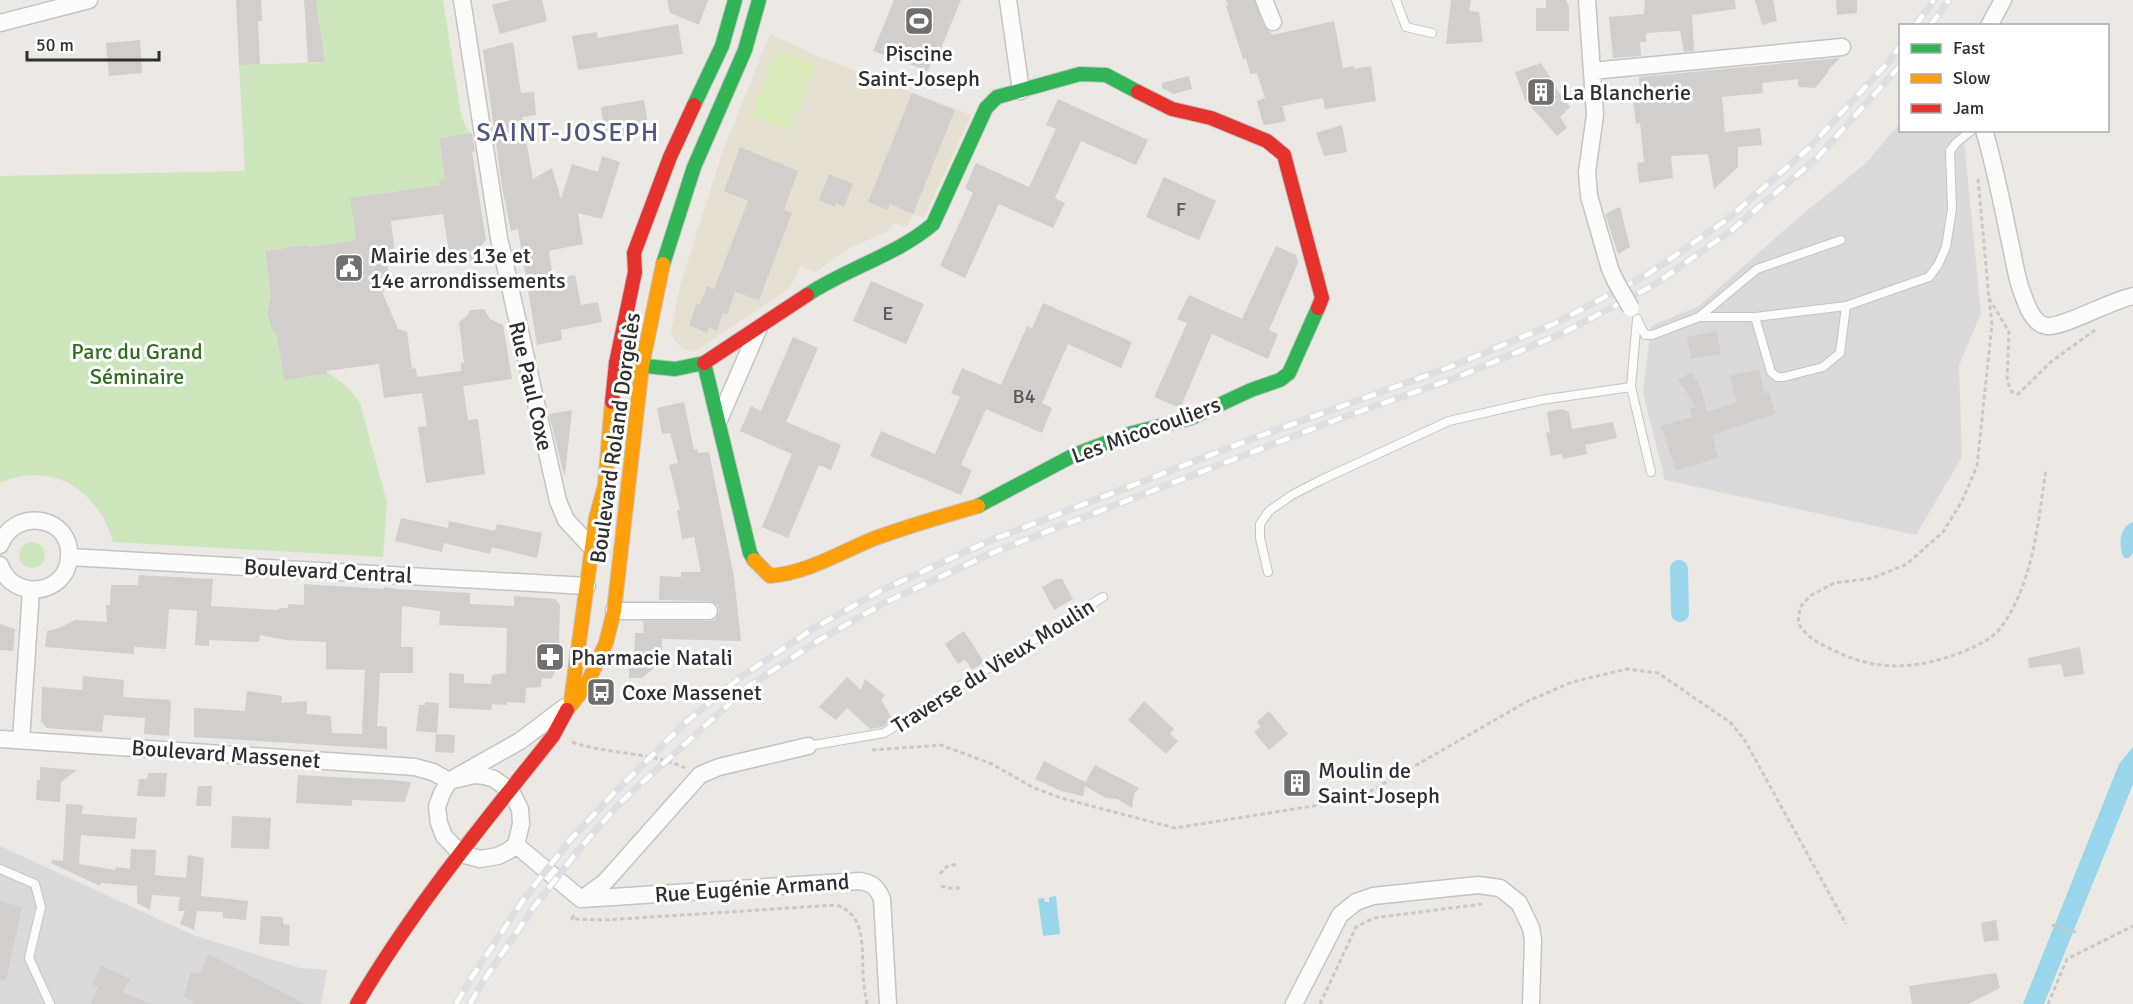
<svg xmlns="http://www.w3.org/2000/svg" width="2133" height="1004" font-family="Signika,sans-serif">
  <rect width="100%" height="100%" fill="#ece8e4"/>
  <path fill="#dcd9db" d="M1900,123V130L1963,131L1981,313L1959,366L1962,457L1916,535L1665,480L1643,393L1651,326L1699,306L1799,217L1866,163Z
    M0,846L193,935L300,968L327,970L321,1004H0Z"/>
  <path fill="#e6e0d3" d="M770,34L825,59L971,115L924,218L913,214L907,227L893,223L891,230L849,248L816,272L800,266L790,288L694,352L683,349L674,340L671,331L680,286L726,141L731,132Z"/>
  <path fill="#cee6be" d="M316,0H443L462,119L470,133L439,138L445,179L440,185L350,198L356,240L308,247L307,245L265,251L271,295L267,314L272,330L277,336L284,380L326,374V371L349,388L360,403L387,503L383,557L113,542C99,491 52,459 0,483V176L245,171L239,65L325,62Z
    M19 555a13 13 0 1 1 26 0a13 13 0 1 1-26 0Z"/>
  <path fill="#d9eabb" d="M776,49L816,65L790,131L751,116Z"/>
  <path fill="#99d6ec" d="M2133,522V553L2129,558H2124C2118,545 2119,527 2133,522Z
    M2133,747V784L2044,1004H2023L2119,764Z
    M1056,896L1060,934L1043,936L1038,899L1044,898L1045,902H1049V897Z"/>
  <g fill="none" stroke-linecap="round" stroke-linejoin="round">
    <path stroke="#99d6ec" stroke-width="18" d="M1679,569L1680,613"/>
  </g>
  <path fill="#d1cecb" d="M236,0H261L262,21H258L260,64L239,65Z
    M304,0H316L325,62H308Z
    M511,0H542L547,21L500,34L492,5Z
    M667,0H708L699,25L670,13Z
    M894,0H961L941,48L938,46L928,71L873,51Z
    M1226,0H1254L1264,26L1273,35L1334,21L1343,68L1354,66V69L1371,66L1376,101L1325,109L1323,98L1282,106L1286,121L1266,125L1263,124L1257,101L1265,98L1257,73L1250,74L1246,58L1243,59L1226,6L1228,5Z
    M1451,0H1471L1469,11L1479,12L1483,42L1446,44Z
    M1546,0H1566L1569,7V31H1536V8H1546Z
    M1645,0H1735L1736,9L1692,15L1694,51L1684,52L1680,31L1646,33V42H1640L1641,56L1613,58L1609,17L1644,14Z
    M1755,0H1773L1777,21L1762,25Z
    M1836,0H1857V13L1837,15Z
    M678,24L683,54L578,70L572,36L597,32L598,38Z
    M140,40L142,73L109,76L106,43Z
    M513,42L521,93L534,92L536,115L522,117L533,179L552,168L561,199L572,164L598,172L602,156L620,162L602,219L578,213L583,244L549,251L553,279L575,275L581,305L598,302L602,322L561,330L562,340L537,345L518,229L511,231L502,187L483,50Z
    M1840,58L1828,70L1829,71L1815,88L1798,87V79L1781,81L1762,83L1763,93L1722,97L1725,132L1760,128L1762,145L1738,147V167L1714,189L1708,154L1671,156L1673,178L1639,183L1637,163L1644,162L1640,123L1636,124L1632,94L1640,93L1639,77Z
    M1541,63L1554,83L1553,84L1570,107L1560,117L1567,128L1557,136L1525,100L1515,72Z
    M1189,76L1192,89L1174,94L1162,88V83Z
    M912,93L955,110L913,214L890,204L888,210L868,202Z
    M1058,99L1148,140L1136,165L1081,141L1055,198L1065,203L1053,228L999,204L965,278L940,266L973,193L965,188L976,163L1029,187L1056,129L1046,125Z
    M644,100L649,131L606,138L601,107Z
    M1342,125L1347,152L1324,156L1316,133Z
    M472,133L475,151L472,152L486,240L478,249L477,260L461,263L457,253H449L443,214L391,221L396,262L388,265V271L383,294L398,329L407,332L412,369L416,368L417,377L461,371V363H464L459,322L467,316L470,310L484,309L490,319L503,325L512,379L463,386L468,420L478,419L485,474L426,483L418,427L427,426L422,393L384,398L379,364L326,371V374L284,380L277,336L272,330L267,314L271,294L265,251L307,245L308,247L356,240L350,198L440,185L439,180L445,179L439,138Z
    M740,147L798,171L784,210L792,213L759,300L735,292L727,315L723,313L717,331L709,327L707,333L689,325L697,303L700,305L707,286L714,289L748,201L724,191Z
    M829,174L853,184L844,207L836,203L835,207L819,200Z
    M1164,177L1216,201L1199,240L1146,217Z
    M1620,207L1630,247L1618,254L1605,214Z
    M1276,246L1296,255L1298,263L1269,330L1278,334L1268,359L1212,334L1181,406L1178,407L1154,397L1187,323L1177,319L1189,295L1242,319Z
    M871,281L924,304L906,344L853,321Z
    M1043,303L1132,342L1121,368L1068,344L1042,403L1052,408L1042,433L986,409L961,465L972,470L961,495L870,456L881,431L935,454L960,397L951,393L962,368L1001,385L1027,326L1032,328Z
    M1717,331L1721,354L1691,359L1687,337Z
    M793,337L818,348L786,422L841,445L831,470L819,465L788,538L762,527L792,454L740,431L751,406L761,411Z
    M1759,369L1764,393L1769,392L1776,414L1712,435L1718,458L1676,471L1661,426L1692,417L1689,409L1696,407L1678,380L1691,372L1700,385L1707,412L1737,402L1730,376Z
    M684,402L694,450L697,449L698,453L709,452L734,577L741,641L662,639L661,662L642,678H629V662H634L635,633H644L643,621H709L715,620L719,612L718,605L710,601L659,600L660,576L681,577V572H701L694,537L682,539L677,510H680L669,465L678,463L670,433L662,434L657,408Z
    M1563,409L1569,412L1572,429L1613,422L1617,438L1585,445L1587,454L1563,459L1562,454L1551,456L1546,433L1550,432L1547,412Z
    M572,410L565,475H564L549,414Z
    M401,518L448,528L449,521L495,531L497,524L542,533L537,558L492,547L490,554L444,543L442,552L395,541Z
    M139,575L213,579L211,606L279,610V608H288V604L304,605V584L384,589V587L396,589L470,593V604L514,606V596L555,599L560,605L559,646L560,663L551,679L542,678L541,687L526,688L525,703L507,702V705L492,704L491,710L449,708V673L464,674V683L491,684L492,675L506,673L507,628L439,625L440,611L402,606L401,647H413V673H380L377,726L387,727V749L194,737V708L245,711L247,691L282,696L281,703L307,701V714L331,716L332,733L362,734L365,670L326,669V642L286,640L260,635L259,642L209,640V646L195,645L197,611L169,609L166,649L134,647V654L45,647L47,631L59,628L75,620L107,622L106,605H110L111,585H138Z
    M1056,579H1062L1073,599L1054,610L1042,587Z
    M0,624L15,629L13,651L0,650Z
    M964,631L984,662L972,670L965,659L958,664L945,644Z
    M2080,647L2084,674L2064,677L2061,664L2029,668L2028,658Z
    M83,676L124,680L123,697L170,700L171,706L169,736L144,734L145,718L104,715L102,732L47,728L41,721L42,687L82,690Z
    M847,677L861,690L865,679L885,695L881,700L893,720L882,727L870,729L847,708L836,720L819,707Z
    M1144,701L1174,729L1170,734L1178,741L1166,754L1128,720Z
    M425,702L439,703L437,733L416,731L419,705H425Z
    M1269,711L1288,734L1269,750L1254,732L1260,727L1257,722Z
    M436,734L455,735L454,753L435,752Z
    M1044,761L1085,782V783L1095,765L1139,788L1134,794L1132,808L1117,799L1106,798L1085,786L1083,796L1061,791L1035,779Z
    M40,767L77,770L61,782L60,802L36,800L37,780H40Z
    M148,773H167L165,797L137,796L139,779H147Z
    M298,775L391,780L411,782L405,802L352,800V806L296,803Z
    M198,786H212L211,806H196Z
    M66,804L83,805L82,814L137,818L135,839L81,835L79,864L115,870L116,867L130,869L131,849L156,850L155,875L186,878L188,855L204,858L201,896L248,901L246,920L223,918V912L197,911L194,930L180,924L185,911H178L180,897L152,895L150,910L137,903V886L101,883L100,886L51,863L52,860L63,861Z
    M232,816L271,818L269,849L231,848Z
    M0,901L22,907L6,980L0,979Z
    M261,916L283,917V924L290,925L289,946L259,944Z
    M1996,920L1999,940L1984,942L1981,923Z
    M209,954L224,962L305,1004H196L184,997L191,972L199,974Z
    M101,965L130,979L123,992L151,1004H91L98,987L92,984Z
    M1996,973L2000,988L1968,1004H1912L1909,986Z"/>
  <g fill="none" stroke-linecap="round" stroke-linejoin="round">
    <g stroke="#c5c4c5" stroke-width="10">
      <path id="lane" d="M1396,0L1406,27L1432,33
        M1699,317L1757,269L1841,240
        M1755,317L1771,372L1777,377H1784L1823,367L1840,353L1846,306
        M1637,319L1645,335H1652L1699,317H1755L1846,306L1929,277L1938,265L1946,247L1952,209L1950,151L1956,143L1972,130
        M1631,387L1651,472
        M1268,572L1260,538V524L1269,511L1292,495L1321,480L1449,421L1541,400L1631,387L1637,319
        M808,746L884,733L1103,597
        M0,869L35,884L41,907L29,958L50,1004"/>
    </g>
    <g stroke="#c5c4c5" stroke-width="19">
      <path id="street" d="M462,0L499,238L558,501L566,520L592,548
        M1008,0L1021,91
        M1264,0L1273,22
        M1587,0L1595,115L1587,172L1589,196L1610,269L1616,282
        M0,23L89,0
        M1989,26L2003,0
        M1592,71L1842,47
        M1984,130C1996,170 2003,210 2012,251C2015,265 2017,281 2023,295C2027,306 2033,324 2047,326C2062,328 2112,300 2133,296
        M719,420L758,330
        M0,545C15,506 73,516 69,558C66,596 12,601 0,565
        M69,557L587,586
        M614,611H709
        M0,739L415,767L433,772L449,781
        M21,740L31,591
        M449,781L474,775L485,776L494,779L511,791L520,809L521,824L516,845L508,851L498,856L480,859L461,854L444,836L439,823L437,807L442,793L449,781L520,741L565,707
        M516,845L581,899
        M581,899L860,881C872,883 877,887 882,899L888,1004
        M582,899L605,882L700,775L719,767L808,746
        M1294,1004L1340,915L1356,902L1373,896L1478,885L1500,888L1519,903L1531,928L1533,940L1531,1004"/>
    </g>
    <g stroke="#c5c4c5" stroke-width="16">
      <path id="fast" d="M694,105L722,46L735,0
        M663,264L694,167L745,50L759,0
        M807,295C847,268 897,255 933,224L986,108L997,97L1080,74L1106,75L1138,92
        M616,363L675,369L704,363L750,553L754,560
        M978,506L1074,455L1129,434L1191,418L1251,390L1280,380L1289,373L1318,308"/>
    </g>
    <g stroke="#c5c4c5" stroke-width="16">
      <path id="slow" d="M754,560L770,576C807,573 839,553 873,539C908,526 943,516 978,506
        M571,701L596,518L605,485L612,402
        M567,710L586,686L606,643L614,611L642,366L663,264"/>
    </g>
    <g stroke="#c5c4c5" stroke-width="16">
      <path id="jam" d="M1138,92L1172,109L1211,118L1267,141L1284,155L1322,298L1318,308
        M704,363L807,295
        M612,402L616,363L635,272L634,253L670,157L694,105
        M357,1004C413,908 484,823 553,736L567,710"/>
    </g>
    <path stroke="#c9c9c8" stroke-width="3" stroke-dasharray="4.5 3" stroke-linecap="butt" d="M1978,179L1989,298L2009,332L2007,381L2012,392L2018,394L2052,361L2095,330
      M1989,298L1992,324L1977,466L1962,501L1943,532L1907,564L1873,578L1834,583L1810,596L1800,607L1798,623C1810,640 1815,641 1833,650C1878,673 1919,669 1965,651C1978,645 1994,638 2002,626C2034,580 2038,522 2046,469
      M572,742C608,755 650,751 685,768
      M872,750L941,745L992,764L1032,787L1061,798L1175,828L1357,799L1528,701L1572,682L1627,669L1658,673L1730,722L1744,739L1846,924
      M940,874L946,867L957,864
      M941,886L949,888H960
      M574,915L572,919L605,920L836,905C865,914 862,945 863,970C863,982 865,993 867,1004
      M2052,925L2076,932
      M1320,1004L1356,927L1374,918L1482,904
      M2048,1004L2067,959L2133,926"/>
    <use href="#lane" stroke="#fcfcfb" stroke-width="8"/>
    <use href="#street" stroke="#fcfcfb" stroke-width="16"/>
    <use href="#fast" stroke="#30b455" stroke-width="14"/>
    <use href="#slow" stroke="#ff9f0a" stroke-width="14"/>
    <use href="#jam" stroke="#e5322d" stroke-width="14"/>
    <g stroke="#dfdfe1" stroke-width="7">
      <path id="rail" d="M1915,26L1934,0
        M1930,26L1949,0
        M456,1004L470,980L526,896L571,839L614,793L685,723L742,676L814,628L880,591L989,541L1257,437L1450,367L1556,323L1648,274L1725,221L1808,149L1891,59L1900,46
        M470,1004L480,986L533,908L581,847L622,801L749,686L821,639L886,602L994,552L1338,419L1455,378L1561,334L1654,285L1732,230L1817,158L1900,66"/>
    </g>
    <use href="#rail" stroke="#fff" stroke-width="4.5" stroke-dasharray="14" stroke-linecap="butt"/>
    <g stroke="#c5c4c5" stroke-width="19" stroke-linecap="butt">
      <path id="street-bridge" d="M1616,282L1631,308"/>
    </g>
    <use href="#street-bridge" stroke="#fcfcfb" stroke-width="16"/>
  </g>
  <defs>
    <g id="stadium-square" transform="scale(1.5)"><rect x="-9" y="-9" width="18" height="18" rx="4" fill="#706f6e" stroke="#fff"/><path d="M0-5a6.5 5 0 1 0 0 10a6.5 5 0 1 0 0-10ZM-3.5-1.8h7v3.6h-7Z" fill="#fff"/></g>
    <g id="building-square" transform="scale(1.5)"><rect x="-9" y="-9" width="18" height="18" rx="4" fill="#706f6e" stroke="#fff"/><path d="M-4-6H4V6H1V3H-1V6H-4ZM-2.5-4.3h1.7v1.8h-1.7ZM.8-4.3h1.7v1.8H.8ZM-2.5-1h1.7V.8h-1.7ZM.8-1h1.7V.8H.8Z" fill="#fff"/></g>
    <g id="civic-square" transform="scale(1.5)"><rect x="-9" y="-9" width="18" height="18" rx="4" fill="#706f6e" stroke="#fff"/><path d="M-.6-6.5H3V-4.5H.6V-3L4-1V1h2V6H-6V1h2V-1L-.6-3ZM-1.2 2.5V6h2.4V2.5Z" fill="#fff"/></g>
    <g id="pharmacy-square" transform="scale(1.5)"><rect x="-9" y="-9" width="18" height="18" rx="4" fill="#706f6e" stroke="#fff"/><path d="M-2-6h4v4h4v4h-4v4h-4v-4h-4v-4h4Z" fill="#fff"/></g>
    <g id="bus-square" transform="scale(1.5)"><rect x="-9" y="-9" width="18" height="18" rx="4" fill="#706f6e" stroke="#fff"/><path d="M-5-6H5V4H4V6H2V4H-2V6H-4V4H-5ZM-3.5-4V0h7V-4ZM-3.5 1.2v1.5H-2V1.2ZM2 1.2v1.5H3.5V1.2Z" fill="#fff"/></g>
  </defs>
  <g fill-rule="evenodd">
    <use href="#stadium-square" x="919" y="21"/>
    <use href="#building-square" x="1541" y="92"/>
    <use href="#civic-square" x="349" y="268"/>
    <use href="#pharmacy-square" x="550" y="657"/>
    <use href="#bus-square" x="601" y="692"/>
    <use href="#building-square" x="1297" y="783"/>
  </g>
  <g text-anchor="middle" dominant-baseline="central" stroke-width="6" stroke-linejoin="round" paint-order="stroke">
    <g font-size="20" fill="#585857">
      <text x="1181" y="209">F</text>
      <text x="888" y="313">E</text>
      <text x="1024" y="396">B4</text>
    </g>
    <g font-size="22" fill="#2e2e2e" stroke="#fff" text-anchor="start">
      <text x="919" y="53" text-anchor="middle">Piscine<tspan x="919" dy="25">Saint-Joseph</tspan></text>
      <text x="1562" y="92">La Blancherie</text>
      <text x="370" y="255">Mairie des 13e et<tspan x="370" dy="25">14e arrondissements</tspan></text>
      <text x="571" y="657">Pharmacie Natali</text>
      <text x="622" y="692">Coxe Massenet</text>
      <text x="1318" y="770">Moulin de<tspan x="1318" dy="25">Saint-Joseph</tspan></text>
    </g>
    <g font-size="22" fill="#2c6e1b" stroke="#fff">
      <text x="137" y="351">Parc du Grand<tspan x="137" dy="25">Séminaire</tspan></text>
    </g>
    <g font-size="22" fill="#2e2e2e" stroke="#fff">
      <text transform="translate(531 386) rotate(77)">Rue Paul Coxe</text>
      <text transform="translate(1146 430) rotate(-20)">Les Micocouliers</text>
      <text transform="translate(615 438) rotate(-82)">Boulevard Roland Dorgelès</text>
      <text transform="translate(328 571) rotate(3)">Boulevard Central</text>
      <text transform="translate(993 666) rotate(-32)">Traverse du Vieux Moulin</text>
      <text transform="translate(226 754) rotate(4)">Boulevard Massenet</text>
      <text transform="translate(752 888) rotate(-4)">Rue Eugénie Armand</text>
    </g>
    <g font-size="26" letter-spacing="1.5" fill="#4d5680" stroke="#fff">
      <text x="568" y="133">SAINT-JOSEPH</text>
    </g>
  </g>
  <rect x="1899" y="24" width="210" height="108" fill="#ffffff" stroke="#ababab" stroke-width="1.5"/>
  <rect x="1911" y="44" width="30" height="9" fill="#30b455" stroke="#ababab" stroke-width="1.5"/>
  <text x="1953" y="54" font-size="18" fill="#2e2e2e">Fast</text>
  <rect x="1911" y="74" width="30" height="9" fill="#ff9f0a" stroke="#ababab" stroke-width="1.5"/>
  <text x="1953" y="84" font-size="18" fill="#2e2e2e">Slow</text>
  <rect x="1911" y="104" width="30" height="9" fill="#e5322d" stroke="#ababab" stroke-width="1.5"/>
  <text x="1953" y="114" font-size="18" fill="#2e2e2e">Jam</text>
  <path d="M27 51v9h132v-9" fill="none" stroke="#2e2e2e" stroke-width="3"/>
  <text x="36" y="51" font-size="18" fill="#2e2e2e" stroke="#ffffff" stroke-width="4.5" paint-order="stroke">50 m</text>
</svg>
